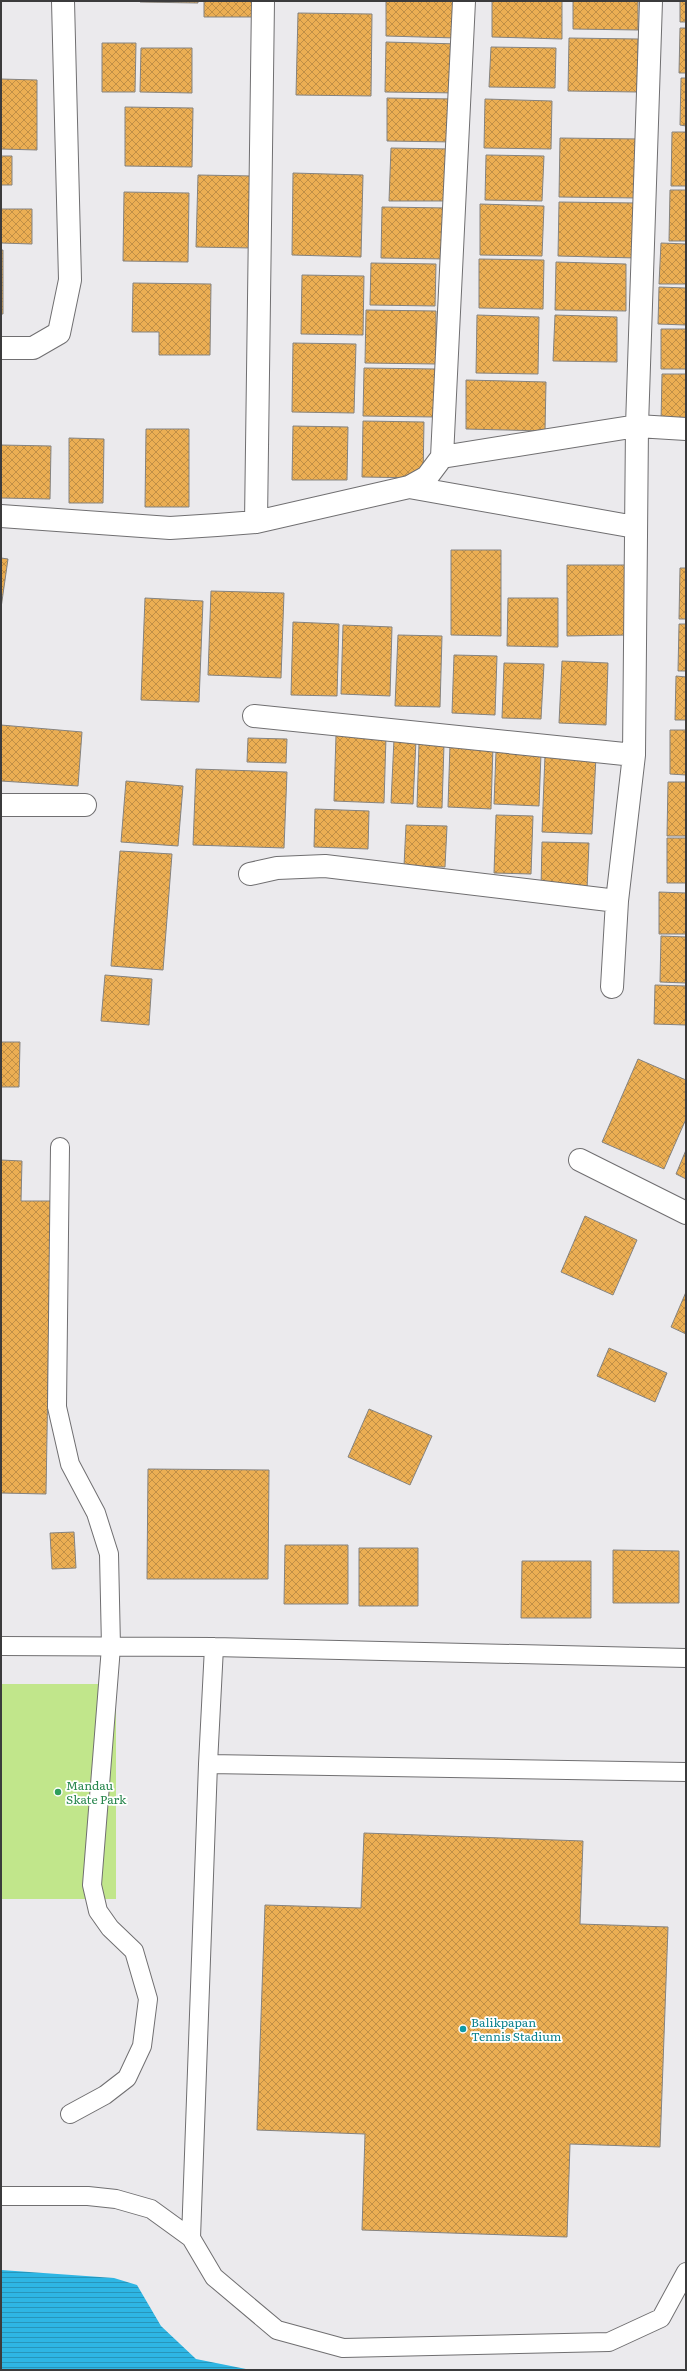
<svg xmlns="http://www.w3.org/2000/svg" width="687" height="2371" font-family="Literata,serif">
  <defs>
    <pattern id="water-rules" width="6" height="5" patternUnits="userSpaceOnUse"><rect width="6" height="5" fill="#2eb6e4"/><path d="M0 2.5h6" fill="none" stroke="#2895ba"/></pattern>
    <pattern id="building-cross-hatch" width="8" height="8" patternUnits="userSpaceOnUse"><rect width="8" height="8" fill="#ebae53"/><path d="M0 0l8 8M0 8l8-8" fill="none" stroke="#c08f46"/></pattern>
  </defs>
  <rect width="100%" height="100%" fill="#ebeaed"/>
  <path fill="#c1e68b" d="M1,1684H116V1899H1Z"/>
  <path fill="url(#water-rules)" d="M1,2270L114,2278L137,2285L161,2326L196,2359L251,2370H1Z"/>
  <path fill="url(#building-cross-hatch)" stroke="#858380" d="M140,1H198V3L140,2Z
    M204,1H257V17H204Z
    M386,1H457L456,38L386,36Z
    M492,1H562V39L492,37Z
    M573,1H638V30L573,29Z
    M680,1H686V22H680Z
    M298,13L372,14L371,96L296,95Z
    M680,28H686V73H679Z
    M569,38L638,39L637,92L568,91Z
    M386,42L459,44L458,93L385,92Z
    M102,43H136L135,92H102Z
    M491,47L556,48L555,88L489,87Z
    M141,48H192V93L140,92Z
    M681,78H686V126L680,125Z
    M1,79L37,80V150L1,149Z
    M387,98L454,99L453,142L387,141Z
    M485,99L552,101L551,149L484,148Z
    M125,107L193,108L192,167L125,166Z
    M672,132H686V186H671Z
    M560,138L640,139L638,198L559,197Z
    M391,148L450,149V201H389Z
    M486,155L544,156L542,201L485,200Z
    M1,156H12V185H1Z
    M293,173L363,175L361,257L292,255Z
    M198,175L253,176L252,248L196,247Z
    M670,190H686V241H669Z
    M124,192L189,193L188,262L123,261Z
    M559,202L637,203L636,258L558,256Z
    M480,204L544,206L542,256L480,255Z
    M382,207L448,208L447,259L381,258Z
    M1,209H32V244L1,243Z
    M661,243L686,244V284H659Z
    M1,250H3V314H1Z
    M479,259L544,260L543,309L479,308Z
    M556,262L626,264V311L555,310Z
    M371,263L436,264L435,306L370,305Z
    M302,275L364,276L363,335L301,334Z
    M133,283L211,284L210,355H159V332H132Z
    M659,287L686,288V325L658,324Z
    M366,310L436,311V364L365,363Z
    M477,315L539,317L538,374L476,373Z
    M555,315L617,317V362L553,361Z
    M661,329H686V369H661Z
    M293,343L356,344L354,413L292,412Z
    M364,368L436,369L435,417L363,416Z
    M662,374H686V422H661Z
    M466,380L546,382L545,431L466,429Z
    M363,421L424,422L423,478L362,477Z
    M293,426L348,427L347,480H292Z
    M146,429H189V507H145Z
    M69,438L104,439L103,503H69Z
    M1,445L51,446L50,499L1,498Z
    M451,550H501V636L451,635Z
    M1,558L8,559L1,608Z
    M567,565H629V635L567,636Z
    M680,568H686V619H679Z
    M211,591L284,593L281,678L208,675Z
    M145,598L203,601L199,702L141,700Z
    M508,598H558V647L507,646Z
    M293,622L339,624L337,696L291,695Z
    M679,624H686V671H678Z
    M343,625L392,627L390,696L341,694Z
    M398,635L442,636L440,707L395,706Z
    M454,655L497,656L495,715L452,713Z
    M562,661L608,663L606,725L559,723Z
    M504,663L544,664L541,719L502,718Z
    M676,676L686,677V720H675Z
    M1,725L82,732L78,786L1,781Z
    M670,730H686V775L670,774Z
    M336,735L386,737L384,803L334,801Z
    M248,738L287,739L286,763L247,762Z
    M394,739L416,740L413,804L391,803Z
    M419,743L444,744L442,808L417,807Z
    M450,744L493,746L491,809L448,807Z
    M496,752L541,754L539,806L494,804Z
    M545,755L596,757L592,834L542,832Z
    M196,769L287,772L284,848L193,845Z
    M126,781L183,786L178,846L121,842Z
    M668,782H686V836H667Z
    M315,809L369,811L368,849L314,847Z
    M496,815L533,816L531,874L494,873Z
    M406,825L447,826L445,867L404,866Z
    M667,838H686V883H667Z
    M542,842L589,843L587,890L541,888Z
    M120,851L172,854L163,970L111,966Z
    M659,892L686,893V934H659Z
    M661,936L686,937V983L660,982Z
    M105,975L152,979L149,1025L101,1021Z
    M655,985L686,986V1025L654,1024Z
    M1,1042H20L19,1087H1Z
    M638,1059L686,1080V1119L664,1169L602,1142Z
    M686,1150V1179L676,1174Z
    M1,1160L22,1161L21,1201H51L46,1494L1,1493Z
    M585,1216L637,1240L613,1295L561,1272Z
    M686,1292V1334L671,1327Z
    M609,1348L667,1373L655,1402L597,1376Z
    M369,1409L432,1436L410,1485L348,1457Z
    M148,1469L269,1470L268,1579H147Z
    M74,1532L76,1568L52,1569L50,1533Z
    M285,1545H348V1604H284Z
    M359,1548H418V1606H359Z
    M613,1550L679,1551V1603H613Z
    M522,1561H591V1618H521Z
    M364,1833L583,1841L580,1924L668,1927L660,2147L570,2144L567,2237L362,2230L365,2134L257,2130L265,1905L361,1908Z"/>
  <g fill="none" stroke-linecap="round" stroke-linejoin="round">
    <g stroke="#706f71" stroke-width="20">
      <path id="lane" d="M60,1147L57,1407L70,1464L96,1513L109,1554L111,1647L92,1885L98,1911L110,1928L134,1951L148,1999L142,2046L127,2078L105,2095L70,2114
        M1,1646L214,1647L686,1658
        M208,1764L686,1772
        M1,2196H88L116,2199L151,2209L191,2238L214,2277L277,2330L343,2348L609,2342L661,2318L686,2272
        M191,2238L208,1764L214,1647"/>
    </g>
    <g stroke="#706f71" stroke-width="24">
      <path id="street" d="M1,348H33L59,333L70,280L63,1
        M442,457L464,1
        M409,487L635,527
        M1,516L170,528L217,525L256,522L409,487L427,477L442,457L637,426L686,429
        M256,522L263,1
        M254,716L634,755
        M1,805H85
        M250,874L277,868L325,866L617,901
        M612,987L617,901L634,755L637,426L651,1
        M580,1160L686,1213"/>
    </g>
    <use href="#lane" stroke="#fff" stroke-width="18"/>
    <use href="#street" stroke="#fff" stroke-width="22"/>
  </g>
  <circle fill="#2e9e5b" stroke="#fff" stroke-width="1.5" cx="58" cy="1792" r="4"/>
  <circle fill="#0f9aa8" stroke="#fff" stroke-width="1.5" cx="463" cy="2029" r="4"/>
  <g text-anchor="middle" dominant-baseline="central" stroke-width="3.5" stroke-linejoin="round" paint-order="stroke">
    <g font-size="12" fill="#27864d" stroke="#fff" text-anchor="start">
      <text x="66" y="1785">Mandau<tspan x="66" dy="14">Skate Park</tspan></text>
    </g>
    <g font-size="12" fill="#0d838f" stroke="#fff" text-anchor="start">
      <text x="471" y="2022">Balikpapan<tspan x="471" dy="14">Tennis Stadium</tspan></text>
    </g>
  </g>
  <rect width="687" height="2371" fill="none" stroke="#3b3b3c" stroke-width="4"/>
</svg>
